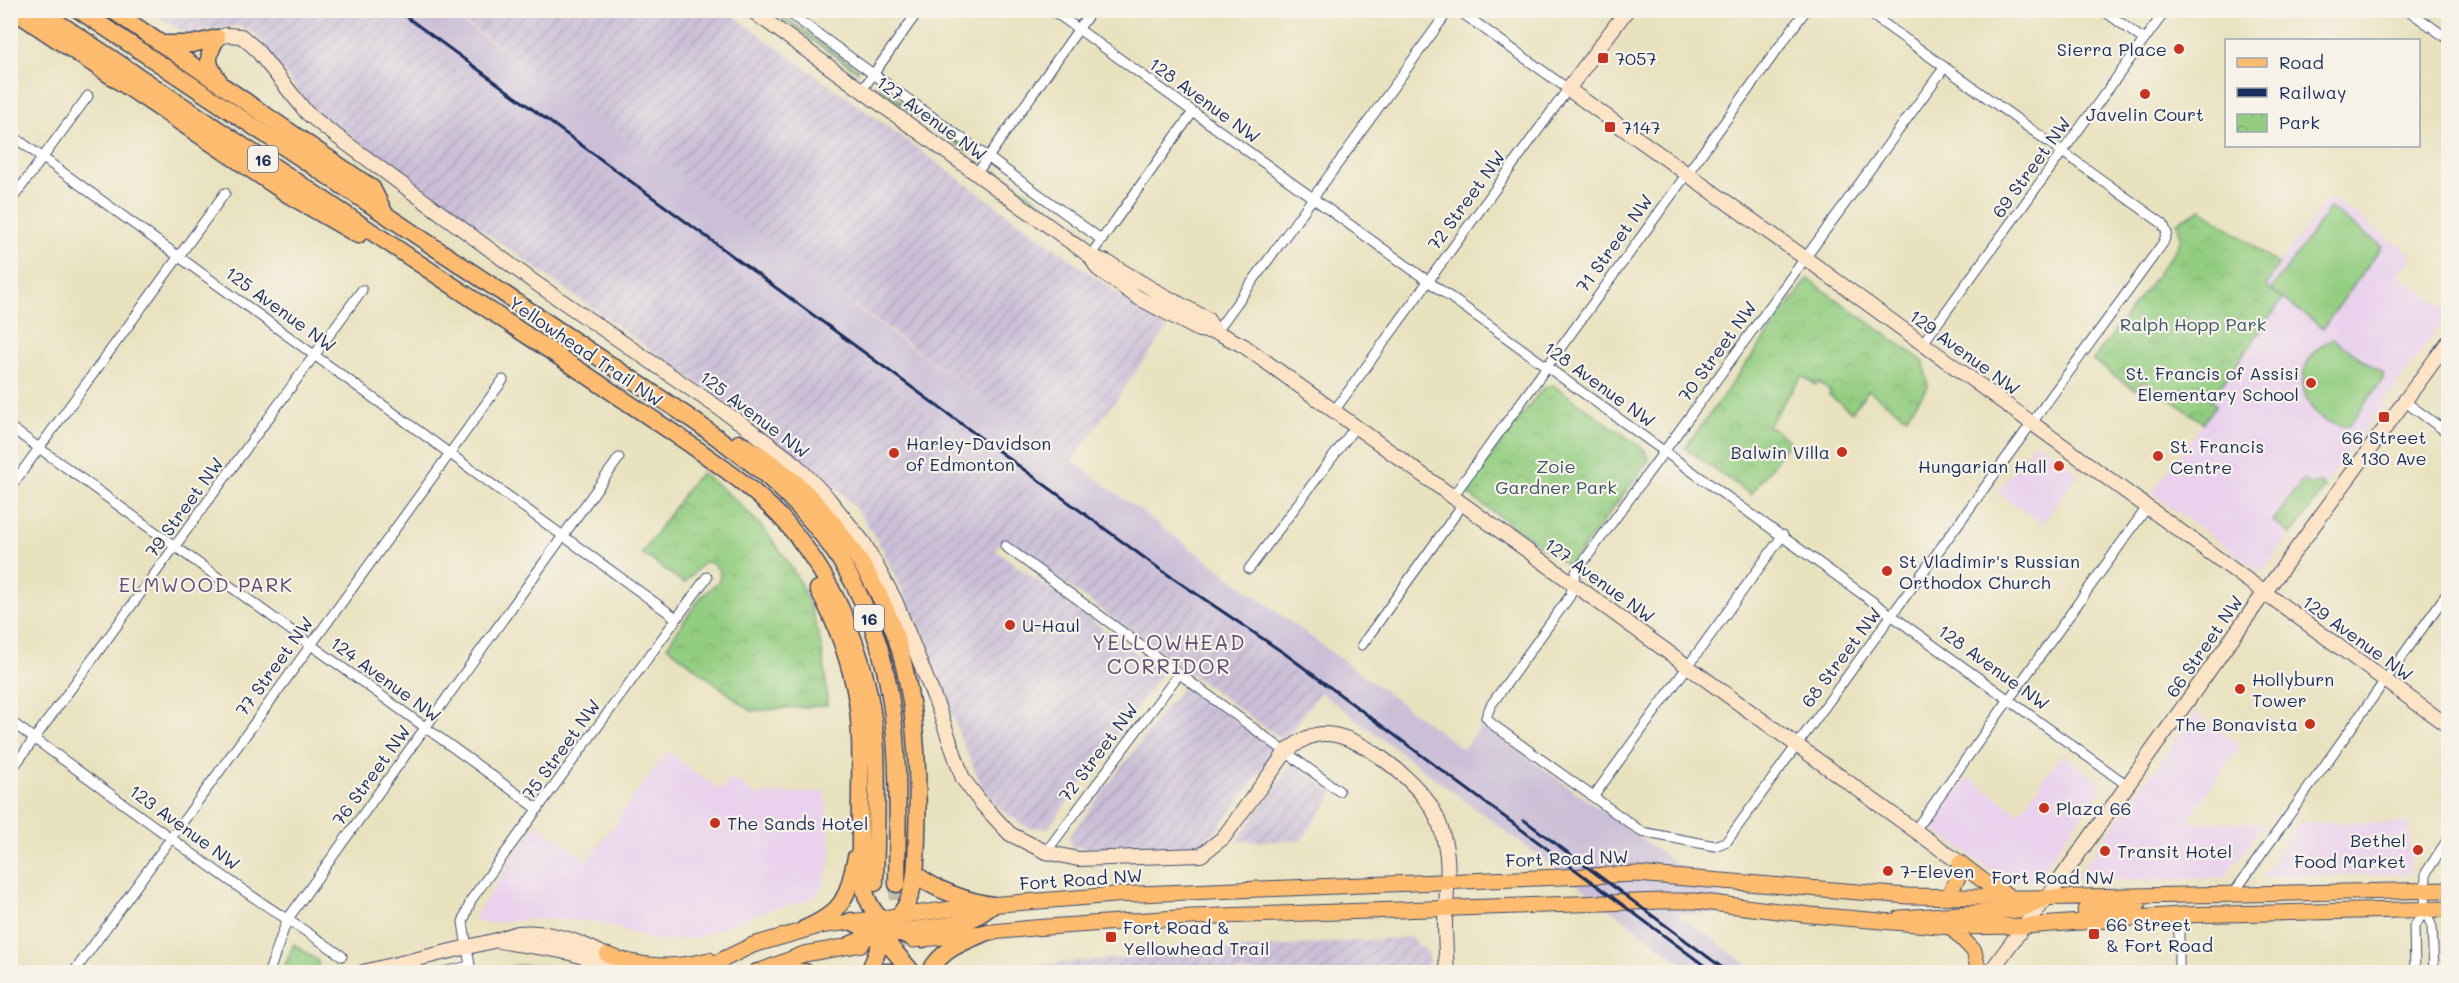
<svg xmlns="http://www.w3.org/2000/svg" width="2459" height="983" font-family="Mali,sans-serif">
  <defs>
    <pattern id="industrial-furrows" width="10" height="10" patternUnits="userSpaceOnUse" patternTransform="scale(1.5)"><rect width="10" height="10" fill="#cabfd7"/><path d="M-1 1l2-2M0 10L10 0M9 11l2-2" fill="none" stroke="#ada4bb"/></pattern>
    <pattern id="grass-dots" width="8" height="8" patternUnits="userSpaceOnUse" patternTransform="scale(1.5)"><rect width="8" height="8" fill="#93cd80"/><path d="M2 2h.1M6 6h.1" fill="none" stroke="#7eb071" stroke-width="1.8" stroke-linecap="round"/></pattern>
    <pattern id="park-crowns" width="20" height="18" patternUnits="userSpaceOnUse" patternTransform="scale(1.5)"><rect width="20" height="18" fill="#93cd80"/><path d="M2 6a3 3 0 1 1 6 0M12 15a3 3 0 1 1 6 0" fill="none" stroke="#7eb071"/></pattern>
  </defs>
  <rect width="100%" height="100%" fill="#f7f3e8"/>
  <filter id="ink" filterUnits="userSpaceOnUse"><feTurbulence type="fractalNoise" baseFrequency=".0167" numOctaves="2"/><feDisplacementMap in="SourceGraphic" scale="12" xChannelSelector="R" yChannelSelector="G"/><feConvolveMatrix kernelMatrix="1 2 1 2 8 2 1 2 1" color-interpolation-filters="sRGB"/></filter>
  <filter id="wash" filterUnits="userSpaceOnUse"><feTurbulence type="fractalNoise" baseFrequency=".008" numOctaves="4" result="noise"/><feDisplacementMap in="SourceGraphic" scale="24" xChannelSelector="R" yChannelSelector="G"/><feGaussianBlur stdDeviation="1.35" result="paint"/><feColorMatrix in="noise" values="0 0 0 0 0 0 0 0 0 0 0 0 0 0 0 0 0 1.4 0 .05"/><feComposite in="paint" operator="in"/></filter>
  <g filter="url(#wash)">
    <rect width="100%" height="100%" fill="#e9e2bf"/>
    <path fill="#ead1ed" d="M2330,197L2413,255L2399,275L2448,311V314L2262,573L2152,493L2216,405L2211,401L2283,299L2266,287L2278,264Z
      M2035,441L2079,473L2042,524L1998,492Z
      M2196,713L2240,745L2187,822L2264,823L2224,878L2079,881L2076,877Z
      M667,751L721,791L731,778L755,795L825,791L831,849L830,864L821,890L811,899L759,913L693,939L654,940L595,921L537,919L489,923L473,919L537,823L588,861Z
      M2062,754L2099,781L2100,789L2040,873L2027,880H2004L1931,827L1968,777L2019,813Z
      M2299,822L2409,823L2411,874L2262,877Z"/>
    <path fill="url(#industrial-furrows)" d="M151,11H377L1101,538L1273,657L1320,692L1284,741L1003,539L995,550L1153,665L1160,676L1048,828H1028L999,808L984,791L961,739L924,635L883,550L861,515L835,486L720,399L310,107L255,33L239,26L190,33L181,31Z
      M450,11H727L1167,329L1071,462Z
      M1184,684L1276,751L1215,833L1190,850L1142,852L1072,847L1069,837Z
      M1292,763L1334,793L1301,841H1237Z
      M1410,937L1428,953L1429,972H958L959,970Z"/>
    <path fill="#cabfd7" d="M377,11H446L663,162L892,334L1071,460L1463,749L1482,725L1702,882L1743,914H1678L1757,972H1694L1273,657L1101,538Z"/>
    <path fill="url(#grass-dots)" stroke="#577e6f" stroke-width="1.5" d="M770,11H776L858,69V72Z
      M879,86L968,149V152L879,89Z
      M996,170L1087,235V237H1084L996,174Z
      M294,944L318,961L319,968L305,972H282Z
      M517,965L543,966L560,972H493Z"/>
    <path fill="url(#park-crowns)" stroke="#577e6f" stroke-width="1.5" d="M2202,209L2278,264L2266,287L2283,299L2211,400L2216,405L2203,423L2144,380L2135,390L2093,360L2176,249L2181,239L2177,222Z
      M1808,279L1924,362L1928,387L1906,417L1868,390L1852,412L1829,395L1831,392L1818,382L1816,385L1802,376L1768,425L1790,441L1751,495L1685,448Z
      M1553,385L1645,450L1649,460L1572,563L1566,564L1468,494V487L1542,389Z
      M702,473C784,534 826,602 827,705L751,711L667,646L700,598L719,581L720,571L712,563L704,562L684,583L642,553L693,481Z
      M2304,479L2311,484L2321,483L2325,488L2291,535L2273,521Z"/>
    <path fill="#93cd80" stroke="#577e6f" stroke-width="1.5" d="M2330,208L2382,246L2323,328L2271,290Z
      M2333,339L2382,373L2383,379L2349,426C2302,427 2282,362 2333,339Z"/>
  </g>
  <g filter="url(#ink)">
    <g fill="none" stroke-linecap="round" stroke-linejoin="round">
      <path stroke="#c0beac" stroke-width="16" stroke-dasharray="16 8" stroke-linecap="butt" d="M897,884L899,966"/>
      <g stroke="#3a4a6d" stroke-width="11">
        <path id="street" d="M785,10L1102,240
          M1052,10L2127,785
          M1865,10L2163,224L2167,233L2163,243L1727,841L1715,846L1642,832L1492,724L1486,717L1491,705L1570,596L1576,572L1944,68
          M2103,10L2144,40
          M2408,10L2448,39
          M862,90L919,10
          M10,134L676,618
          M977,173L1092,10
          M10,202L88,96
          M1090,256L1193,112
          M1216,332L1449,10
          M1923,343L2166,10
          M2404,401L2448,433
          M1334,411L1568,89L1458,10
          M10,427L538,809
          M10,488L225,193
          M1453,496L1806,10
          M1005,546L1339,791
          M1249,569L1356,426
          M1362,645L1463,504
          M10,721C86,776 160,831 236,885C271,910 307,931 342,956
          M10,772L362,290
          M1593,797L1783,535
          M1915,830L2148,506
          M1046,852L1179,674
          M2233,894L2448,592
          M2415,971L2414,927L2425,910
          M74,972L503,380
          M269,972L287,920L619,458
          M443,972L470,966
          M471,972L463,922L471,900L707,577
          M2179,972V915
          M2434,972L2432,927L2425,910L2426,873L2448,839"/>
      </g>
      <g stroke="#3a4a6d" stroke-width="16">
        <path id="secondary" d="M751,10L1090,256L1107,262L1154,290L1207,319L1216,332
          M1627,10L1568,89L1805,258L2448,726
          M217,38L226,35L241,36L255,48L307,113L327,129L534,282L748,428L793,462L828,498L864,543L895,600L938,707L963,779L982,804L1010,834L1046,852L1078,859L1201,855L1223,838L1286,752C1297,743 1308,735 1322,734C1357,732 1408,775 1428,802C1436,813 1441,826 1444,840C1451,866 1446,895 1445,922C1445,939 1446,956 1447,972
          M1090,256L1098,269L1137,297L1199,330L1216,332L1244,346L1960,863
          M499,941C546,950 570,946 614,972
          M363,972L497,940C504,938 512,934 519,933C558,929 601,950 632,972
          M1990,972L2024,926L2047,898L2265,592L2448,342"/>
      </g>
      <g stroke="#3a4a6d" stroke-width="17">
        <path id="primary" d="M1960,863L1986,883L2007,895
          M1948,896L1958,877L1960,863
          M2085,911L2138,905
          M1900,918L2019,910L2042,901
          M1951,927L1974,951L1979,972
          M913,940L1033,928L1191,917L1662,901H1695L1811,915L1951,927L2024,926L2179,915L2448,909
          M607,955C642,968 673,969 709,960
          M697,972L753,945L819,926L976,906L1114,895L1636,874L1908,896L2025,898L2448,890
          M758,972L804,954L862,944"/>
      </g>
      <g stroke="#3a4a6d" stroke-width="19">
        <path id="highway" d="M13,10L289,195L358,235
          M39,10L681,438C718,464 757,490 787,524C840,586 872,669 876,750C878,794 876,839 875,883
          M79,10L693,420C726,444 760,467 788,496C904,613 899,733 897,884
          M112,10L372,188L385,214
          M217,38C206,57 206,63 219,81
          M164,44H192L217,38
          M739,443C794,472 837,522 868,575C914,650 920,751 917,836C916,860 917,886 905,907C893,928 870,936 850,945
          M818,589C836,622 851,663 857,701C863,743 859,788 860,830C860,852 859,877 867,898C876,921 899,937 923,939
          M915,873C931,889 970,902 993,905
          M851,921L883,938L912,972
          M804,929C844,912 847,898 856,857
          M757,972H805
          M869,972L883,938C911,925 945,931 973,918C980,915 987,909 993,905
          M882,972H896
          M930,972C941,949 964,942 987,932"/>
      </g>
      <use href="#street" stroke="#fff" stroke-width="9"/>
      <use href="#secondary" stroke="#fee4c6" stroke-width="14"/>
      <use href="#primary" stroke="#fdbc70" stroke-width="15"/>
      <use href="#highway" stroke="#fdbc70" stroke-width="16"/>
      <path stroke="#1b2f5e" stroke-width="3" d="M397,10L1161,570L1284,653L1713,972
        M1524,820L1728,972"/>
    </g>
  </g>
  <g fill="#c8321e" stroke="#f7f3e8" stroke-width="2">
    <circle cx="2179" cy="49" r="6"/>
    <rect x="1597" y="52" width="12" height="12" rx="3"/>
    <circle cx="2145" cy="94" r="6"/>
    <rect x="1604" y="121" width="12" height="12" rx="3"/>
    <circle cx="2311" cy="383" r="6"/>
    <rect x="2378" y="411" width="12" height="12" rx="3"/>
    <circle cx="1842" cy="452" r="6"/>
    <circle cx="894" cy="453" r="6"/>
    <circle cx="2158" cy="456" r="6"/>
    <circle cx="2059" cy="466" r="6"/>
    <circle cx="1887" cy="571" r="6"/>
    <circle cx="1010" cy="625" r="6"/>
    <circle cx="2240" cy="689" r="6"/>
    <circle cx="2310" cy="724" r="6"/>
    <circle cx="2044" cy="808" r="6"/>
    <circle cx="715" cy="823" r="6"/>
    <circle cx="2418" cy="850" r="6"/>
    <circle cx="2105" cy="851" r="6"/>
    <circle cx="1888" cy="871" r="6"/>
    <rect x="2088" y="928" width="12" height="12" rx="3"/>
    <rect x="1105" y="931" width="12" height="12" rx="3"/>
  </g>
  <g text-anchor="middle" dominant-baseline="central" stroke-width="4.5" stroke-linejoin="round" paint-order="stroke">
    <g fill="#f7f3e8" stroke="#5d6a87" stroke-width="1.5">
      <rect x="248" y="146" width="30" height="26" rx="4.5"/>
      <rect x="854" y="605" width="30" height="26" rx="4.5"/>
    </g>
    <g font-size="16" font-weight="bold" fill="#1b2f5e">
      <text x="263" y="159">16</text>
      <text x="869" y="618">16</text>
    </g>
    <g font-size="18" fill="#1b2f5e" stroke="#f7f3e8" text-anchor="start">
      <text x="2167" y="49" text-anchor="end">Sierra Place</text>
      <text x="1615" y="58">7057</text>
      <text x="2145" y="114" text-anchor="middle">Javelin Court</text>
      <text x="1622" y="127">7147</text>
      <text x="2299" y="373" text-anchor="end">St. Francis of Assisi<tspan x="2299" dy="21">Elementary School</tspan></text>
      <text x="2384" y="437" text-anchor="middle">66 Street<tspan x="2384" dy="21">&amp; 130 Ave</tspan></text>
      <text x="906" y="443">Harley-Davidson<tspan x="906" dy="21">of Edmonton</tspan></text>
      <text x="2170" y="446">St. Francis<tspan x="2170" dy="21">Centre</tspan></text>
      <text x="1830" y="452" text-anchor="end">Balwin Villa</text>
      <text x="2047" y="466" text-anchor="end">Hungarian Hall</text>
      <text x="1899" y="561">St Vladimir's Russian<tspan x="1899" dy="21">Orthodox Church</tspan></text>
      <text x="1022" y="625">U-Haul</text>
      <text x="2252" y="679">Hollyburn<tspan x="2252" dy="21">Tower</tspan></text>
      <text x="2298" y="724" text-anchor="end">The Bonavista</text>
      <text x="2056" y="808">Plaza 66</text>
      <text x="727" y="823">The Sands Hotel</text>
      <text x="2406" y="840" text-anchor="end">Bethel<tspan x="2406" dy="21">Food Market</tspan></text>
      <text x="2117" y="851">Transit Hotel</text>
      <text x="1900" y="871">7-Eleven</text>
      <text x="2106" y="924">66 Street<tspan x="2106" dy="21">&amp; Fort Road</tspan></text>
      <text x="1123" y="927">Fort Road &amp;<tspan x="1123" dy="21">Yellowhead Trail</tspan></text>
    </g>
    <g font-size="18" fill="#1b2f5e" stroke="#f7f3e8">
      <text transform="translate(1205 100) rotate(36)">128 Avenue NW</text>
      <text transform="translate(932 118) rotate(36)">127 Avenue NW</text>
      <text transform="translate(2031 167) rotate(-54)">69 Street NW</text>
      <text transform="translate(1466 200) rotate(-54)">72 Street NW</text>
      <text transform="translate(1614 243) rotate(-54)">71 Street NW</text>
      <text transform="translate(281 309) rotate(36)">125 Avenue NW</text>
      <text transform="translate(586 351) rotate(34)">Yellowhead Trail NW</text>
      <text transform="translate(1717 351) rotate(-54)">70 Street NW</text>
      <text transform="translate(1965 352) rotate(36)">129 Avenue NW</text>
      <text transform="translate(1600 384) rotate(36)">128 Avenue NW</text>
      <text transform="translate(755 414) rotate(37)">125 Avenue NW</text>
      <text transform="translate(184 507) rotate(-54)">79 Street NW</text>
      <text transform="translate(1600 580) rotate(36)">127 Avenue NW</text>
      <text transform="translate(2358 638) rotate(36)">129 Avenue NW</text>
      <text transform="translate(2204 646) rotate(-55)">66 Street NW</text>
      <text transform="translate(1841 657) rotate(-53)">68 Street NW</text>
      <text transform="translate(274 666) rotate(-54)">77 Street NW</text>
      <text transform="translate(1994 667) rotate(36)">128 Avenue NW</text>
      <text transform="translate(386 679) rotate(36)">124 Avenue NW</text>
      <text transform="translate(561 749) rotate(-54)">75 Street NW</text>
      <text transform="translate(1098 752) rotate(-53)">72 Street NW</text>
      <text transform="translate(371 775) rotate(-54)">76 Street NW</text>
      <text transform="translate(185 827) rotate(36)">123 Avenue NW</text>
      <text transform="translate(1567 858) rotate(-2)">Fort Road NW</text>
      <text x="2053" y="877">Fort Road NW</text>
      <text transform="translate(1081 879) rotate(-4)">Fort Road NW</text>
    </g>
    <g font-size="18" fill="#395666" stroke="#f7f3e8">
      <text x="2193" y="324">Ralph Hopp Park</text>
      <text x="1556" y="466">Zoie<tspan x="1556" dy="21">Gardner Park</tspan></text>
    </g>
    <g font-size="20" letter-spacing="1.5" fill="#5e4e79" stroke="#f7f3e8">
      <text x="206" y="584">ELMWOOD PARK</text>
    </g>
    <g font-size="21" letter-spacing="1.5" fill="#5e4e79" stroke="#f7f3e8">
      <text x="1169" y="641">YELLOWHEAD<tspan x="1169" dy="24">CORRIDOR</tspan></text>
    </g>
  </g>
  <rect width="2459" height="983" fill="none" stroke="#f7f3e8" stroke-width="36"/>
  <rect x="2225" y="39" width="195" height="108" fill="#f7f3e8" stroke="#9fa5b1" stroke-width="1.5"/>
  <rect x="2237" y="58" width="30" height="9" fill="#fdbc70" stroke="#9fa5b1" stroke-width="1.5"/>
  <text x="2279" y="69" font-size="18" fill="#1b2f5e">Road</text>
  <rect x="2237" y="88" width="30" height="9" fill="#1b2f5e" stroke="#9fa5b1" stroke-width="1.5"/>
  <text x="2279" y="99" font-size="18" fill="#1b2f5e">Railway</text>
  <rect x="2237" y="114" width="30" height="18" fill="url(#park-crowns)" stroke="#9fa5b1" stroke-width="1.5"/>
  <text x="2279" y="129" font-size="18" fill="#1b2f5e">Park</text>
</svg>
